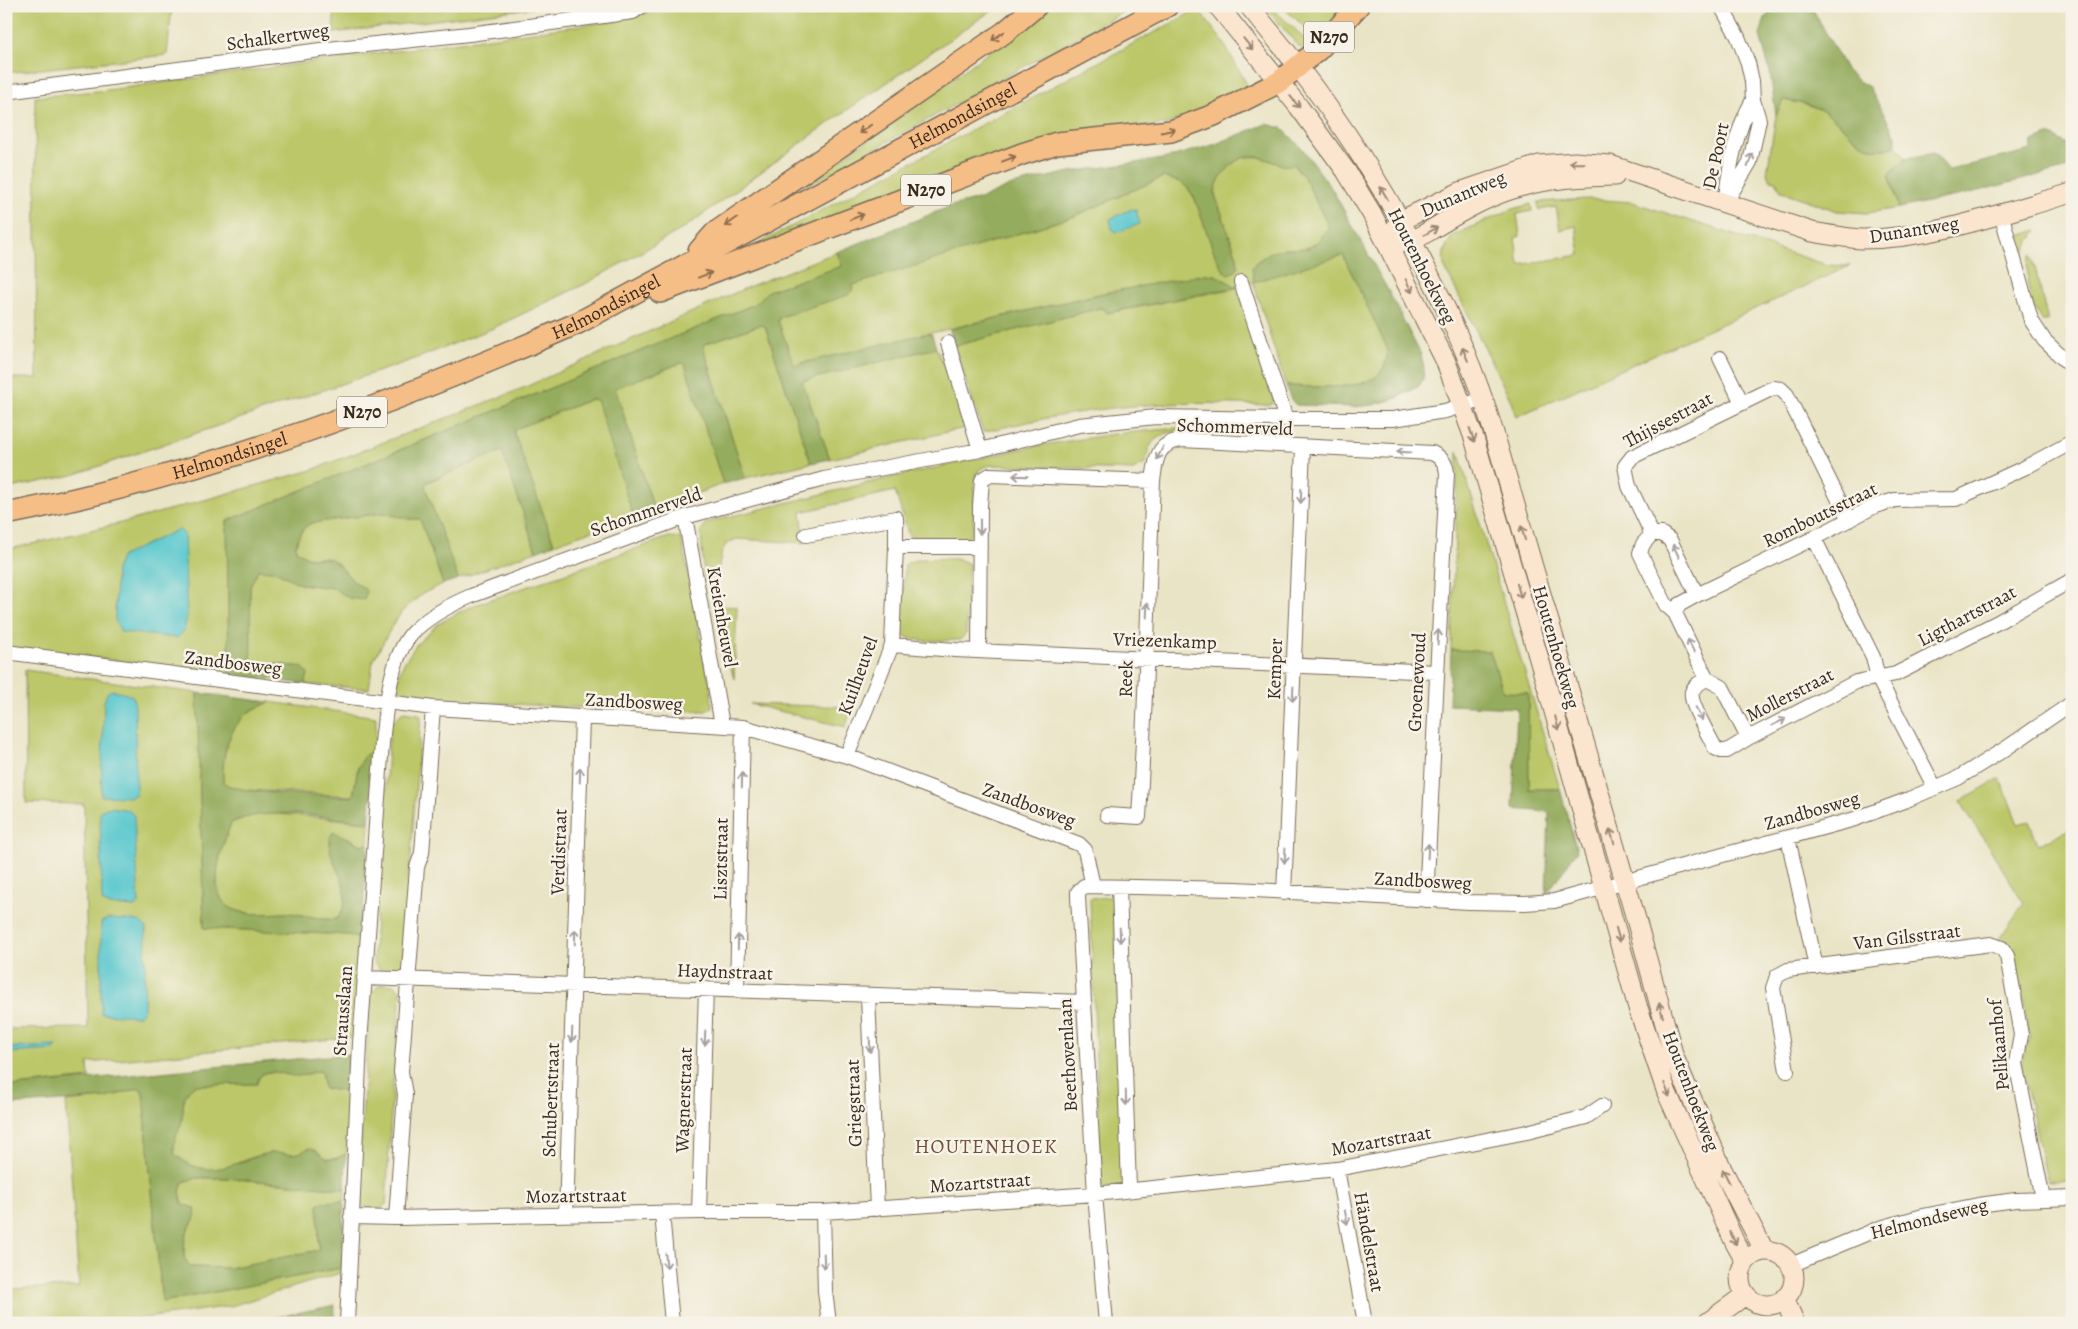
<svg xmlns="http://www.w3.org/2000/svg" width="2078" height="1329" font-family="Alegreya,serif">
  <rect width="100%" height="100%" fill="#f7f3e8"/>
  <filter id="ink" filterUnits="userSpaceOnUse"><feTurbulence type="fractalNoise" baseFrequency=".02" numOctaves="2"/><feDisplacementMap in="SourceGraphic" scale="10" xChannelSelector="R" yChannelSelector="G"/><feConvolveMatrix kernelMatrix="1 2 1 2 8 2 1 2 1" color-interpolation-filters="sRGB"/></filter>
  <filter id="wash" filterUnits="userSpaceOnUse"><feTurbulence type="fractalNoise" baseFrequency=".0096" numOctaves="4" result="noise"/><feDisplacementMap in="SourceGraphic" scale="20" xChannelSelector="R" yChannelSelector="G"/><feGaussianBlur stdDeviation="1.12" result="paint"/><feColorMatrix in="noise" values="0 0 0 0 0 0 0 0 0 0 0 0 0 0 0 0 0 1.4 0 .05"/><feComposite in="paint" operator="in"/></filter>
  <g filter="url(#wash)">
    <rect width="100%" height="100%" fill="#eae4c6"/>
    <path fill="#bbc769" stroke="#7b7844" d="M6,6H172L167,55L6,73Z
      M335,6H547L333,33Z
      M663,6H998L830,122L684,228L585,284L491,329L415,359L73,475L6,489V378H37L35,97L108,90L613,21L652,12Z
      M1048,6H1134L796,192L1032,21Z
      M1264,6H1269C1282,18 1299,30 1308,45L1300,48Z
      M1281,6H1346L1318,38Z
      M1198,9L1223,42L1249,88L1239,95L1167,124L1094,133L721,264Z
      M1783,100C1796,103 1809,104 1821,110C1847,124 1863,160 1896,146L1907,158L1889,174L1899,208L1867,213L1837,211L1781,191L1776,181L1770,180L1767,173L1776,115Z
      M1259,157L1283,165L1293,164L1304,177L1329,228C1315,248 1308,250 1285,249L1254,281L1343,255L1388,350C1387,358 1385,369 1378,375C1359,392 1311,386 1286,386L1253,282L1237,287L1274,400L1271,405C1231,404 1189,402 1149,405C1093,408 1038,419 983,432L954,346L1100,308L1105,309L1108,313L1236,288L1215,275L1206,274L1099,294L794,365L778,321L780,317L852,291V285L1075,216L1163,177L1180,182L1188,188L1195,199L1215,255L1224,271L1237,257L1215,195C1215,182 1226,165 1239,159C1244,156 1253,157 1259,157Z
      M1589,199L1632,202L1827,265L1850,266L1516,417L1510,399L1444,266C1442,253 1445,245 1454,235L1510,210L1531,204L1532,211L1517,214L1520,236L1515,238L1519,265L1580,255L1576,226L1560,230L1556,207L1539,210L1538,202Z
      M2037,230L2021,256L2018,241L2019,236Z
      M837,252L843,266L768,291L755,304L227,521L229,674L6,647V550L129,521L312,470L521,389L748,287Z
      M2032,255L2048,321H2042C2029,304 2024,277 2030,256Z
      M760,325L765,326L811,463L745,478L703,346L704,344Z
      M936,348L966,416L969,427L830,459L802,381Z
      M681,363L685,364L723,484L654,509L615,388Z
      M592,399L598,400L633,516L554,544L514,433L515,429Z
      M1269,427H1274L1277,434L1276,437L1170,432C1150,440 1150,444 1145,464L1133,470L994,465C983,466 979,468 975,478L973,533C964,545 924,540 909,536L895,491L801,512L805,543L737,539L727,543L722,551L717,576L704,581L701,531L705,524L716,520L884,479L1036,446L1114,434L1177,428Z
      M502,450L536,551L458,579L424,486L426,483Z
      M1458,451L1560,789H1529L1528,693L1503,692L1490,651L1451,650Z
      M383,513L409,519H420L443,584L424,593L402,611L390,630L373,661L369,689L305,684L308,674L302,667L251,661L250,585L258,570L275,571L300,584L334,588L349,598L364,588C361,586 357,584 354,582C346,575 341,563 330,559C316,555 309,562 296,550C296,538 301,529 311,523Z
      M669,537L680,538L682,542L711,691L712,707L706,711L605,709L404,698L396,682L404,663L416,645L438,624L469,607Z
      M959,559L969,564L966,634L960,640C942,640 917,644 901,634L905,565C914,556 946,559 959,559Z
      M713,606L737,607L734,679Z
      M25,670L197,693L204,928L349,935L361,940L354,1037L88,1063L89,1078L6,1087V1029L88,1028L84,804L26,803Z
      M270,702L376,717L375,751L358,767L353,796L247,790L227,786L223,782C222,757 226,734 245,715C251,710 262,706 270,702Z
      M750,704L853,707L845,727Z
      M403,712L419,714L421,716L403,965L397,972H382L373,962L390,724Z
      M2000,778L2018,824L2029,821L2038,845L2072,828V1180L2047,1181L2021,1062L2030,1038L2014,952L2008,943L1999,939L2024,903L1960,801Z
      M279,814L369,822L368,844L361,845L345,836L334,863C344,881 351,900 338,919C321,921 305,914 288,913C271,913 255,916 238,911C201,900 222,847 231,823L251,815Z
      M1114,897L1126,1187L1101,1188L1090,898Z
      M381,984L395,985L401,992L392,1095L386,1204L380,1209H365L357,1201L370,994Z
      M279,1071C297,1080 304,1071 321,1071L324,1089L351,1091L346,1154C331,1161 328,1162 316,1150C306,1150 302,1153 294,1154C286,1154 278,1152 271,1153C234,1158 210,1188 174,1153C173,1134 179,1135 182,1119C184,1105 181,1094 195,1085L256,1084C259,1072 268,1072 279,1071Z
      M140,1088L143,1093L162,1302L342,1268L340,1273L231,1306L109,1323H6V1289L79,1287L66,1102L105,1098Z
      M197,1178H225L345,1189L344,1201L322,1202L318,1204L319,1250L230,1268L191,1267L184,1258C184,1250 184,1241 186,1234C191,1222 196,1222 195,1208L183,1204C180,1196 179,1190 183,1182Z"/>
    <path fill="#94ac5d" stroke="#686b3e" d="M1776,6H1811L1847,71L1857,80L1869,87L1896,136V146C1863,161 1847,124 1821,110C1809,104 1796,102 1783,100L1776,115L1770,72L1760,35L1765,18Z
      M1266,124L1282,128L1302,148L1332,189L1390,294L1421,355L1424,368L1423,379L1419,386L1397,398L1373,405L1354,407L1296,405L1291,400L1286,386C1311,386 1359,392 1378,375C1385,369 1387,358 1388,350L1343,255L1254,282L1252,268L1256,262L1271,252L1285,249L1309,248L1316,243L1329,228L1304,177L1293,164C1276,173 1253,137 1226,171C1219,180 1215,184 1215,195L1237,257L1238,267L1236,271L1228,274L1224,271L1215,255L1195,199L1188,188L1180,182L1163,177L1075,216L853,285L852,291L848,295L780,317L778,321L794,365L928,333L932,335L936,348L802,381L830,459L811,463L765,326L760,325L704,344L703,347L745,478L723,484L685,364L681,363L615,388L654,509L633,516L597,400L591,399L515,429L514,433L554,544L536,551L502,451L426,482L425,486L458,579L443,584L420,519H409L383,513L311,523C301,529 296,538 296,550L308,558L331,559L341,567L353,581L364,588L366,592L364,600L349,598L334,588L300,584L275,571L258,570L250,586L251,661L302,667L308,674L305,684L229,674L227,521L755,304L768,291L842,266L837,252L951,206L983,198L1012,185L1070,172L1163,159L1213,145Z
      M2049,135L2072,146V167L1966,194L1899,208L1889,174L1907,158L1934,153L1949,170L2031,150L2032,141Z
      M1206,274L1215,275L1237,287L1107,313L1105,309L1100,308L954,346L950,329L1099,294Z
      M1451,650L1490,651L1503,692L1528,693L1529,789H1560L1577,851L1546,895L1549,812L1513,809L1517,708L1449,705Z
      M197,693L270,702C262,706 251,709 245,715C226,734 222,757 223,782C235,795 328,795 350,797L353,796L358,768L365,755L375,751L369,822C330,818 266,805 231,823C222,847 201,900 238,911C255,916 271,913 288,913C305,914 321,921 337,919C362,885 320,862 332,833L334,832L361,845L368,844L361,940L349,935L204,928Z
      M348,1054L353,1058L351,1091L324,1089L321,1071C312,1071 306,1076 298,1076C284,1077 261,1062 257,1084L195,1085C181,1094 184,1105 182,1119C179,1135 173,1134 174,1153C206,1184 234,1162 269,1153C276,1151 284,1154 292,1154C299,1154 304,1150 310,1148C329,1155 322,1166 346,1154L345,1189L225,1178H197L183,1182C179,1190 180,1196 183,1204L195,1208C198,1219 190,1224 186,1234C184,1241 184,1250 184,1258L191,1267L230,1268L319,1250L318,1204L322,1202L344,1201L342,1268L162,1302L143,1093L140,1088L105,1098L6,1105V1087Z
      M335,1305L334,1323H249Z"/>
    <path fill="#59c7cd" stroke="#4a7876" d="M1132,209L1136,210L1140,224L1117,232L1112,229L1110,219Z
      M179,529L184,534L187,616L184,631L177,638L121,632L115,620L116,569L122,556Z
      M112,690L133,696L135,706L136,794L131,797L101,796L104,702L107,693Z
      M110,807L129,810L134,816L139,904L135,907L107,905L102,901L100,811Z
      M108,919L139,921L146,927L144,1009L139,1016L103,1014L101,1013V922Z
      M58,1046L54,1050L6,1053V1048Z"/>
  </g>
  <g filter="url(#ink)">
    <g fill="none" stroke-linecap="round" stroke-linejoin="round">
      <g stroke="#786b59" stroke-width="16">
        <path id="street" d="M1721,6L1738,37L1748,63L1752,81L1753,100L1759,120L1750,162L1726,202
          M6,92L328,49L469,34L633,12L642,6
          M1726,197C1730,163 1736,130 1753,100
          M2001,213L2031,320L2044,340L2072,367
          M1241,282L1286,419
          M948,343L980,450
          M1720,358L1742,403
          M685,517L722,725
          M1652,534L1629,486L1625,466L1632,457L1773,388L1781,389L1787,395L1849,520
          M806,535L896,518V547H980
          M1814,538L1873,657L1878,678L1935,788
          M1697,595L1670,540L1662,534H1652L1643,544L1640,553L1666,605L1675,613L1707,679L1722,687L1748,738
          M1675,613L1679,605L1697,595L1814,538L1875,506L1895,500L1956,499L2026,467L2072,442
          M892,645L955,650L1436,672
          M979,651L980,506L982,480L990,475L1153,481C1156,459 1156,444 1181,440L1432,453C1442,458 1446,463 1447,473L1426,900
          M6,652L433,708L743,727L847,756L1079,844L1085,850L1093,886
          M1707,679C1701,682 1694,685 1692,692C1689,703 1710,737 1715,748L1721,751H1727L1748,738L1856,682L1896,674L1998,622L2072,580
          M847,756L892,645L896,547
          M1107,815L1139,817C1146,705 1148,593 1153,481
          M1788,838L1816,967
          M1119,887L1129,1189
          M1284,893L1303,448
          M364,978L1084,1002
          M737,991L743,727
          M868,996L877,1209
          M1787,1071L1773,988L1777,976L1788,970L1991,944L2002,948L2007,956L2021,1035L2016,1063L2043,1199
          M1337,1169L1365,1323
          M699,1212L706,989
          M823,1212L825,1291L829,1323
          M662,1213L672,1323
          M566,1215L582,718
          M351,1217L396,1218L699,1212H823L1095,1194L1337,1169L1527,1132L1586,1117L1602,1106
          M396,1218L405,1094L401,1072L417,867L422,853L433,708
          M1791,1265L1880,1228L1923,1216L1978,1205L2016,1200L2072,1198
          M347,1323L360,1043L382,743C386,709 389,660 412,633C428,616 450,605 471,596L685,517L824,479L980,450L1079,425L1156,417L1286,419H1393L1445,411L1484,399
          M1106,1323L1095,1194L1078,897V892L1084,886L1236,889L1469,902L1525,903L1554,901L1855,819L1909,799L1958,778L2005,749L2072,703"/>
      </g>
      <g stroke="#786b59" stroke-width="21">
        <path id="secondary" d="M1218,6L1299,107L1346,171L1372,214L1446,362L1474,438L1544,676L1638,1008L1667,1093L1735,1243L1745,1261
          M1249,6C1266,27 1283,47 1299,68C1379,172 1456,307 1494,433L1636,919L1674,1057L1722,1169L1764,1250
          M1393,232L1400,221L1460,192L1539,165L1575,162L1610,165L1812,232C1829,235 1845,238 1862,239C1933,239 2004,212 2072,193
          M1400,243L1411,242C1443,223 1477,200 1513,189C1546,178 1581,177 1615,176
          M1740 1278a27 27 0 1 1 54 0a27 27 0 1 1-54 0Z
          M1784,1298L1795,1323
          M1707,1323L1745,1295"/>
      </g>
      <g stroke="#786b59" stroke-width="24">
        <g id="primary">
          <path d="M699,251L715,233L1005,32L1036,6"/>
          <path d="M660,292L1022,154L1057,143L1171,131L1214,115L1279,82L1319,49L1358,6"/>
          <path id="s1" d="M6,514C204,475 394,404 578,323L1167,6"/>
        </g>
      </g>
      <use href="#street" stroke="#fff" stroke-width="14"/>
      <use href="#secondary" stroke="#fbe5cf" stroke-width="19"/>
      <use href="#primary" stroke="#f6be87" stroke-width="21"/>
    </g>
    <defs><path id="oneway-shaft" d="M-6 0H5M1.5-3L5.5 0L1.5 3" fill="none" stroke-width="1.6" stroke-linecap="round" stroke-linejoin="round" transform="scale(1.25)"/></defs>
    <g stroke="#8f6d4d">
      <use href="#oneway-shaft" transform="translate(998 36) rotate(145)"/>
      <use href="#oneway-shaft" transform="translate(865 129) rotate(145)"/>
      <use href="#oneway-shaft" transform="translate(1168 131) rotate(-11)"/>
      <use href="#oneway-shaft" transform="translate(1009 159) rotate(-21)"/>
      <use href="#oneway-shaft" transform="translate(857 217) rotate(-21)"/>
      <use href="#oneway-shaft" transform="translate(731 222) rotate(145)"/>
      <use href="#oneway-shaft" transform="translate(705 275) rotate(-21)"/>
    </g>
    <g stroke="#9b8876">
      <use href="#oneway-shaft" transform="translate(1248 44) rotate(51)"/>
      <use href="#oneway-shaft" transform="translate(1295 102) rotate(51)"/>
      <use href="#oneway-shaft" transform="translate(1577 163) rotate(-179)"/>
      <use href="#oneway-shaft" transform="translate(1384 193) rotate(-121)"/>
      <use href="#oneway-shaft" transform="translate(1431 231) rotate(-30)"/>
      <use href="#oneway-shaft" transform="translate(1409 286) rotate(64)"/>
      <use href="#oneway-shaft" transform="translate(1465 354) rotate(-113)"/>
      <use href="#oneway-shaft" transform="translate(1472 435) rotate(71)"/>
      <use href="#oneway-shaft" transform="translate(1523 533) rotate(-106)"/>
      <use href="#oneway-shaft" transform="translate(1519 591) rotate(74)"/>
      <use href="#oneway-shaft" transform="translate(1557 723) rotate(74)"/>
      <use href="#oneway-shaft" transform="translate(1612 836) rotate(-107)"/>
      <use href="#oneway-shaft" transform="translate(1618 935) rotate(74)"/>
      <use href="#oneway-shaft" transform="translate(1661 1010) rotate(-105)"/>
      <use href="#oneway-shaft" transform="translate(1667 1090) rotate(69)"/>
      <use href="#oneway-shaft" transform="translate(1726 1176) rotate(-117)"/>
      <use href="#oneway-shaft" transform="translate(1733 1238) rotate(65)"/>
    </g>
    <g stroke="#a79f9a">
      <use href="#oneway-shaft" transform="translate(1750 160) rotate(-72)"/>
      <use href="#oneway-shaft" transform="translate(1404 452) rotate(-177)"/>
      <use href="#oneway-shaft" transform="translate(1160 453) rotate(117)"/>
      <use href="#oneway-shaft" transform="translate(1020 476) rotate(-178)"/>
      <use href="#oneway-shaft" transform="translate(1301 496) rotate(92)"/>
      <use href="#oneway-shaft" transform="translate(980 527) rotate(90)"/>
      <use href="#oneway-shaft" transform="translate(1676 551) rotate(-116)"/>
      <use href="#oneway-shaft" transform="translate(1147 610) rotate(-88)"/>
      <use href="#oneway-shaft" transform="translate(1438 637) rotate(-87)"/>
      <use href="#oneway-shaft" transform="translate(1691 646) rotate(-116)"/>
      <use href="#oneway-shaft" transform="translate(1293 694) rotate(93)"/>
      <use href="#oneway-shaft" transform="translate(1699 714) rotate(64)"/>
      <use href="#oneway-shaft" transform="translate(1779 722) rotate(-27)"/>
      <use href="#oneway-shaft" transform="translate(580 775) rotate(-88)"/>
      <use href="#oneway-shaft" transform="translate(742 780) rotate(-89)"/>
      <use href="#oneway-shaft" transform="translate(1428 851) rotate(-87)"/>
      <use href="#oneway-shaft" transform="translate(1285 856) rotate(93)"/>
      <use href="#oneway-shaft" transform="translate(1120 935) rotate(88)"/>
      <use href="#oneway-shaft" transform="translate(575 937) rotate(-88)"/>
      <use href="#oneway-shaft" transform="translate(738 942) rotate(-89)"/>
      <use href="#oneway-shaft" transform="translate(572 1035) rotate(92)"/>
      <use href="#oneway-shaft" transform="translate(705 1038) rotate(92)"/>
      <use href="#oneway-shaft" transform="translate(870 1045) rotate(88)"/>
      <use href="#oneway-shaft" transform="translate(1126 1098) rotate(88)"/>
      <use href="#oneway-shaft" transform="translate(1346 1217) rotate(80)"/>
      <use href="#oneway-shaft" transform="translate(666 1261) rotate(85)"/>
      <use href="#oneway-shaft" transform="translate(824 1261) rotate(88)"/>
    </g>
  </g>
  <g text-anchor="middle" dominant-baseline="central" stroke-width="5" stroke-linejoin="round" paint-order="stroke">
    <g fill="#f7f3e8" stroke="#73665b" stroke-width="1">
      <rect x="1304" y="21.5" width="50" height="31" rx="4"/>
      <rect x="901" y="174.5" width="50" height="31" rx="4"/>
      <rect x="337" y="396.5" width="50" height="31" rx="4"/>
    </g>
    <g font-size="18" font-weight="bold" fill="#3b2a1e">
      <text x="1329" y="37">N270</text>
      <text x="926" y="190">N270</text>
      <text x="362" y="412">N270</text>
    </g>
    <g font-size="19" fill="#3b2a1e" stroke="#f7f3e8">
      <text transform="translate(278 37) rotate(-8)">Schalkertweg</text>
      <text stroke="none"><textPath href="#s1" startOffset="1041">Helmondsingel</textPath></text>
      <text transform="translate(1716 156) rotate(-78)">De Poort</text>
      <text transform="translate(1463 194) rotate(-23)">Dunantweg</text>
      <text transform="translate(1914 230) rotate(-9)">Dunantweg</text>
      <text transform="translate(1422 266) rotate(63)">Houtenhoekweg</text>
      <text stroke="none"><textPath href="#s1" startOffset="636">Helmondsingel</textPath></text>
      <text transform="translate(1668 420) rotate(-28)">Thijssestraat</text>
      <text transform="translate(1235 427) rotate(2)">Schommerveld</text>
      <text stroke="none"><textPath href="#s1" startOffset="231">Helmondsingel</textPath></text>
      <text transform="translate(646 512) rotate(-19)">Schommerveld</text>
      <text transform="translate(1820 515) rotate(-26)">Romboutsstraat</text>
      <text transform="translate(1967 616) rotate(-28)">Ligthartstraat</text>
      <text transform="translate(722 617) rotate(80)">Kreienheuvel</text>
      <text transform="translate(1165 641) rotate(2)">Vriezenkamp</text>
      <text transform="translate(1556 647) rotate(74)">Houtenhoekweg</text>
      <text transform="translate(233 663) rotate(7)">Zandbosweg</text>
      <text transform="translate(1275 669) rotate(-88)">Kemper</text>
      <text transform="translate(858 676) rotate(-70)">Kuilheuvel</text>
      <text transform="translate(1126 679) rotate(-89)">Reek</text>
      <text transform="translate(1417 682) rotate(-87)">Groenewoud</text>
      <text transform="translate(1790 695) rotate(-27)">Mollerstraat</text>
      <text transform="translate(634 702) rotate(3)">Zandbosweg</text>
      <text transform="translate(1029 805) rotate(20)">Zandbosweg</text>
      <text transform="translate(1812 811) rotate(-16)">Zandbosweg</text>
      <text transform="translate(559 852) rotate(-88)">Verdistraat</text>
      <text transform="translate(721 859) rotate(-89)">Lisztstraat</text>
      <text transform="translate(1423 881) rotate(3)">Zandbosweg</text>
      <text transform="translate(1907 937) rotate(-7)">Van Gilsstraat</text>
      <text transform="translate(725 972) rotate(2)">Haydnstraat</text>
      <text transform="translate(343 1011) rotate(-86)">Strausslaan</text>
      <text transform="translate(1999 1045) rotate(-95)">Pelikaanhof</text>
      <text transform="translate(1068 1055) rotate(-93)">Beethovenlaan</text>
      <text transform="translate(1691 1091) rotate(69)">Houtenhoekweg</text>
      <text transform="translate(551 1100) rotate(-88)">Schubertstraat</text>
      <text transform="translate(684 1100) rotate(-88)">Wagnerstraat</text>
      <text transform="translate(854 1103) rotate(-92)">Griegstraat</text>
      <text transform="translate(1381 1141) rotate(-10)">Mozartstraat</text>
      <text transform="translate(980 1183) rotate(-4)">Mozartstraat</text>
      <text transform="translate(576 1196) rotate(-1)">Mozartstraat</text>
      <text transform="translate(1929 1219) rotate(-14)">Helmondseweg</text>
      <text transform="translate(1369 1242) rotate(80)">Händelstraat</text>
    </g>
    <g font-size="20" letter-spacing="1" fill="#72503a" stroke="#f7f3e8">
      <text x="986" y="1146">HOUTENHOEK</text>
    </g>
  </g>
  <rect width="2078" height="1329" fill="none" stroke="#f7f3e8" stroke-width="25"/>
</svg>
